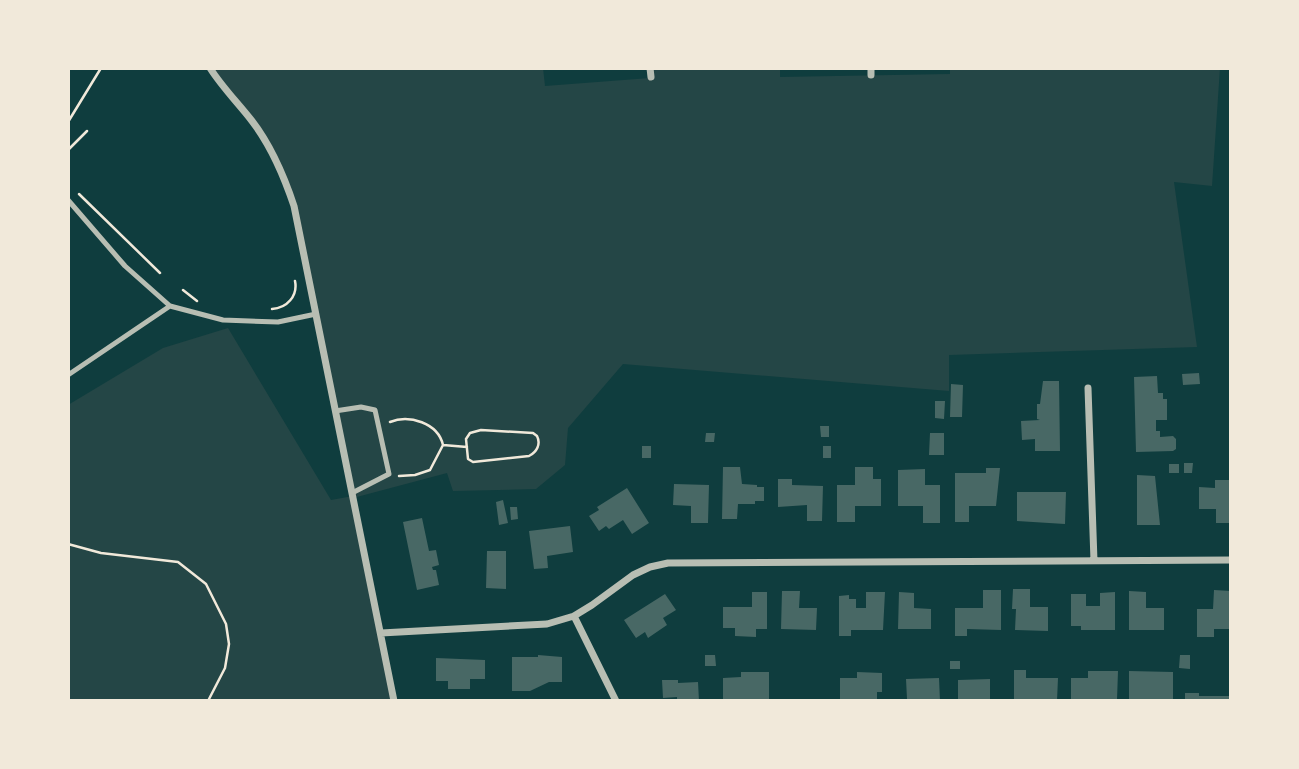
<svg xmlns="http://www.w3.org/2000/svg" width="1299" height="769" font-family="'Fira Sans Condensed',sans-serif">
  <rect width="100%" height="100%" fill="#0f3d3e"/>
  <path fill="#244646" d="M210,68H543L545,86L650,78V68H780V77L950,74V68H1220L1212,186L1174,182L1197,347L949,355V391L623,364L568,428L565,465L536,489L453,491L447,473L353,498L394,701H68V405L163,348L228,328L331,500L353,496L294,206L271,151Z"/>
  <path fill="#486865" d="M1199,373L1200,384L1183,385L1182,374Z
    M1157,376L1158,393H1163V399H1167V420H1156V431H1160V437L1173,436L1176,439V449L1173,451L1136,452L1134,377Z
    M1043,381H1059L1060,451H1035V439L1022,440L1021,421L1040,420L1037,419V404H1040Z
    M951,384L963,385L962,417H950Z
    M935,401H945L944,419L935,418Z
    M820,426H829V437H821Z
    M706,433H715L714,442H705Z
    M930,433H944V455H929Z
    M642,446H651V458H642Z
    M823,446H831V458H823Z
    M1184,463H1193L1192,473H1184Z
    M1169,464H1179V473H1169Z
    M723,467H740L742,484L757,485V487H764V501H755V504H738L737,519H722Z
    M855,467H873V479H881V506H855V522H837V485H855Z
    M986,468H1000L996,506H969V522H955V473H986Z
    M925,469V485H940V523H923V506H898V470Z
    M1137,475L1155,476L1160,525H1137Z
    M778,479H792V485L823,486L822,521H807V505L778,507Z
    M1215,480H1231V523H1216V509H1199V487L1215,488Z
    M674,484L709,485L708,523H691V506L673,505Z
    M627,488L649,523L632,534L623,520L609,529L606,526L599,531L589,516L599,510L597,507Z
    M1017,492H1066L1065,524L1017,521Z
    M503,500L508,523L499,525L496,502Z
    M510,507H517L518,519L511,520Z
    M422,518L429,551L436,550L439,565L432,567L433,570H436L439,585L417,590L403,522Z
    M570,526L573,552L547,556L548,568L534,569L529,531Z
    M487,551H506V589L486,588Z
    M1013,589H1030V607H1048V631L1015,630L1016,609H1012Z
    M983,590H1001V630L967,629V636H955V608H983Z
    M1214,590L1231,591V629H1214V637H1197V609H1213Z
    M782,591H800L799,608H817L816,630L781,629Z
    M1129,591L1146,592V608H1164V630H1129Z
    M752,592H767V629H756V637L735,636V628H723V607H752Z
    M866,592H885L883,630H851V636H839V596L849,595V599H856V608H866Z
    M899,592L914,593V608L931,609V629H898Z
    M1115,592V630H1081V626H1071V594H1086V606H1100V593Z
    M665,594L676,610L663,618L667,625L648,638L645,632L636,638L624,620Z
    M538,655L562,657V682H549L530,691H512V657H538Z
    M705,655H715L716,666H705Z
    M1180,655H1190V669L1179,668Z
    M436,658L485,660V679H470V689H448V681H436Z
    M950,661H960V669H950Z
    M1014,670H1026V678H1058L1057,701H1014Z
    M1088,671H1118L1117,700L1071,701V678H1088Z
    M1129,671L1173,672V701L1129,699Z
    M741,672H769V701H723V678L741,677Z
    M857,672L882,673V692H877V701H840V678H857Z
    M939,678L940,701L907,699L906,679Z
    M990,679V699L958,701V680Z
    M662,680H678V683L698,682L699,701H677V697L663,698Z
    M1185,693H1199V696H1231V701H1185Z"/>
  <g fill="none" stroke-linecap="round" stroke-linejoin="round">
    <path stroke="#f1e9da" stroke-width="2.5" d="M68,122L101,68
      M68,150L87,131
      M68,163V174
      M79,194L160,273
      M183,290L197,301
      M272,309C287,308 298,296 295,281
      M390,422C409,414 438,423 443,445L430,470L415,475L399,476
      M481,430L533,433L537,436C541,444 537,452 529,456L473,462L468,459L466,439L470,433Z
      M443,445L467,447
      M68,544L101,553L178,562L206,584L226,624L229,644L225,668L208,701"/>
    <path stroke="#b8beb3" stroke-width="5" d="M68,200L125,266L170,306L223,320L278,322L316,314
      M68,375L170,306
      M335,411L361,407L375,410L389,474L352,493"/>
    <path stroke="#b8beb3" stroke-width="7" d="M210,68C222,87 238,103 252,121C272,147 284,176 294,206L394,701
      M650,68L651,77
      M871,68V75
      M1088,388L1094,561
      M574,616L616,701
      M381,633L547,624L574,616L592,605L633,575L650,567L668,563L1231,560"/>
  </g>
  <rect width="1299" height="769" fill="none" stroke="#f1e9da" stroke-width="140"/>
</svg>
